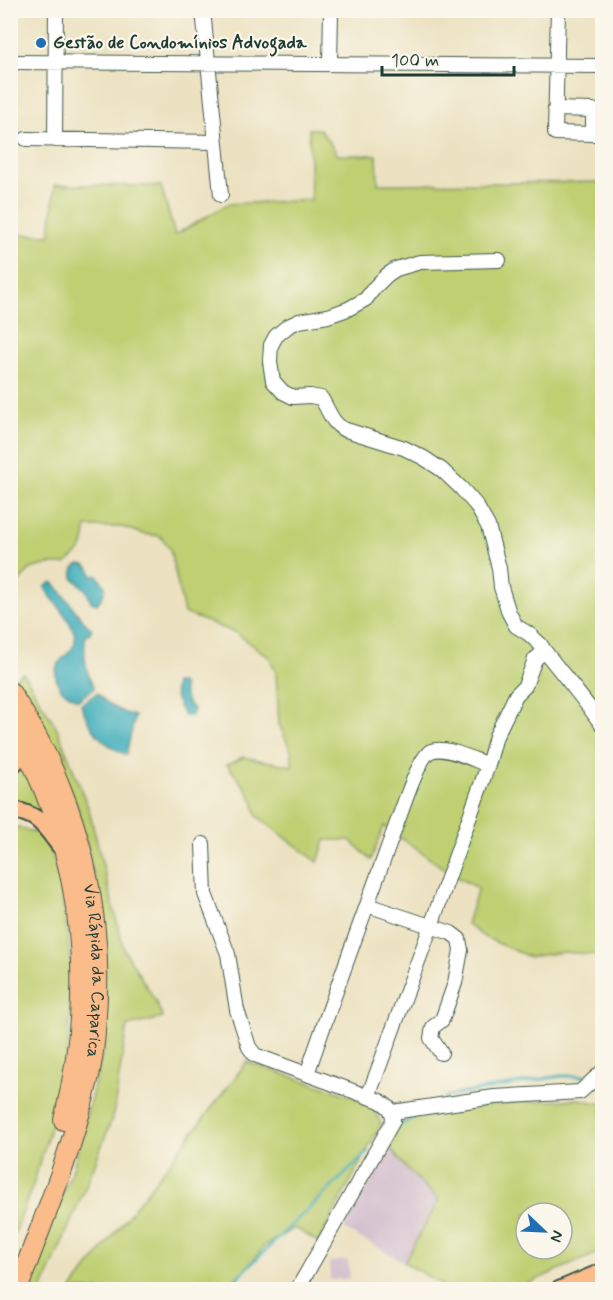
<svg xmlns="http://www.w3.org/2000/svg" width="613" height="1300" font-family="Mynerve,sans-serif">
  <rect width="100%" height="100%" fill="#fbf7ec"/>
  <filter id="ink" filterUnits="userSpaceOnUse"><feTurbulence type="fractalNoise" baseFrequency=".0167" numOctaves="2"/><feDisplacementMap in="SourceGraphic" scale="12" xChannelSelector="R" yChannelSelector="G"/><feConvolveMatrix kernelMatrix="1 2 1 2 8 2 1 2 1" color-interpolation-filters="sRGB"/></filter>
  <filter id="wash" filterUnits="userSpaceOnUse"><feTurbulence type="fractalNoise" baseFrequency=".008" numOctaves="4" result="noise"/><feDisplacementMap in="SourceGraphic" scale="24" xChannelSelector="R" yChannelSelector="G"/><feGaussianBlur stdDeviation="1.35" result="paint"/><feColorMatrix in="noise" values="0 0 0 0 0 0 0 0 0 0 0 0 0 0 0 0 0 1.4 0 .05"/><feComposite in="paint" operator="in"/></filter>
  <g filter="url(#wash)">
    <rect width="100%" height="100%" fill="#ece2c1"/>
    <path fill="#d1bdcc" d="M390,1148L406,1168L440,1200L404,1262L344,1229Z
      M347,1260L348,1261L350,1278L330,1280L329,1262Z"/>
    <path fill="#bfcf72" stroke="#6f8653" stroke-width="1.5" fill-rule="evenodd" d="M309,129H320L338,155H377L378,184L602,182V696L597,704L602,713V955L563,952L529,957L484,937L467,924L478,888L453,875L384,826L371,860L350,840H325L318,862L257,816L253,801L245,787L227,765L243,757L292,766V753L279,724L276,673L270,658L236,633L184,613L170,549L160,536L143,534L122,527H86C85,550 81,551 65,564H49L30,569L11,592V234L50,235L55,185L161,186L175,235L228,204L311,200Z
      M23,673L57,728L89,810L124,950L155,1000L163,1018L127,1026L113,1116L91,1174L42,1290L25,1289L73,1168L102,1055L99,898L78,808L46,733L13,679Z
      M24,764L48,821L11,803V774Z
      M11,825L39,834L49,843L58,873L65,916L73,979L68,1046L56,1108L33,1185L11,1243Z
      M247,1062L348,1095L372,1106L381,1124L318,1242L295,1228L265,1245L230,1289L71,1290Z
      M579,1099L602,1104V1251L515,1289H448L404,1262L439,1200L406,1168L390,1148L392,1138L401,1116L459,1111L493,1104ZM526,1213H562V1249H526Z"/>
    <path fill="#3faebb" stroke="#2f7678" stroke-width="1.5" d="M80,564C88,564 90,570 93,576L97,575L105,586L104,594L97,604L91,602L86,590L73,578C72,572 73,566 80,564Z
      M52,582C62,591 69,602 77,613C80,617 84,620 86,624L92,629L89,634L86,633C83,652 85,671 94,688L78,700C73,696 67,694 62,690C59,686 57,683 56,678C53,656 77,654 75,638C74,623 55,603 46,590L45,587Z
      M175,683H181L183,686C183,696 186,703 194,710L192,715L190,716L184,715C178,705 172,695 175,683Z
      M97,693C107,705 119,712 135,716L126,755C101,743 90,731 81,704Z"/>
    <g fill="none" stroke-linecap="round" stroke-linejoin="round">
      <path stroke="#3faebb" stroke-width="3" d="M445,1098L448,1096L560,1076H588
        M396,1128L419,1114
        M224,1290L368,1152"/>
    </g>
  </g>
  <g filter="url(#ink)">
    <g fill="none" stroke-linecap="round" stroke-linejoin="round">
      <g stroke="#3e5649" stroke-width="16">
        <path id="minor" d="M203,10L221,195
          M10,62L602,66
          M330,64L331,10
          M555,109L593,110V134L555,133L558,10
          M26,139L216,142
          M55,140L56,10
          M544,650C563,675 584,699 602,725
          M203,844L205,894L228,954L237,1010L249,1047L255,1055L380,1101C389,1107 393,1110 393,1121L297,1290
          M367,905L451,933L459,939L461,950L455,983L442,1020L433,1027L431,1038L441,1053
          M307,1074C336,989 367,905 398,820C403,807 420,755 431,751C445,745 474,760 488,765
          M368,1097L431,926L488,765L496,736L516,695L525,686L535,659L539,656L544,650L540,644L529,634L516,626L509,613L501,587L499,568L488,526L476,505L461,488L442,470L424,458L404,448L343,429C331,422 329,410 321,398L310,396L293,397L283,392L273,381L270,362L271,345L276,336L288,326L299,321L328,316L348,309L366,299L374,288L387,275L396,269L420,262L499,260
          M393,1112L494,1097L580,1092L602,1072"/>
      </g>
      <g stroke="#3e5649" stroke-width="20">
        <path id="major" d="M10,767L21,756L30,740
          M10,809C40,815 43,824 60,846
          M559,1290L602,1272"/>
      </g>
      <g stroke="#3e5649" stroke-width="22">
        <g id="highway">
          <path id="s1" d="M10,692C74,788 104,901 96,1016C95,1042 92,1067 85,1092C69,1160 41,1225 17,1290"/>
          <path d="M10,721C83,845 98,982 64,1120"/>
        </g>
      </g>
      <use href="#minor" stroke="#fff" stroke-width="14"/>
      <use href="#major" stroke="#f9bc8a" stroke-width="16"/>
      <use href="#highway" stroke="#f9bc8a" stroke-width="20"/>
    </g>
  </g>
  <circle fill="#1f6fb2" stroke="#fbf7ec" stroke-width="2" cx="41" cy="43" r="6"/>
  <g text-anchor="middle" dominant-baseline="central" stroke-width="4.5" stroke-linejoin="round" paint-order="stroke">
    <g font-size="18" font-weight="bold" fill="#1f3d34" stroke="#fbf7ec" text-anchor="start">
      <text x="53" y="43">Gestão de Condomínios Advogada</text>
    </g>
    <g font-size="18" fill="#1f3d34" stroke="#fbf7ec">
      <text stroke="none"><textPath href="#s1" startOffset="296">Via Rápida da Caparica</textPath></text>
    </g>
  </g>
  <rect width="613" height="1300" fill="none" stroke="#fbf7ec" stroke-width="36"/>
  <g transform="translate(544 1231) rotate(113)"><circle r="28" fill="#fbf7ec" stroke="#a3ada2" stroke-width="1.5"/>
  <path d="M0-4.5L10 22L0 15L-10 22Z" fill="#1f6fb2"/>
  <text y="-9" font-size="16" font-weight="bold" text-anchor="middle" fill="#1f3d34">N</text>
  </g>
  <path d="M382 66v9h132v-9" fill="none" stroke="#1f3d34" stroke-width="3"/>
  <text x="391" y="66" font-size="18" fill="#1f3d34" stroke="#fbf7ec" stroke-width="4.5" paint-order="stroke">100 m</text>
</svg>
